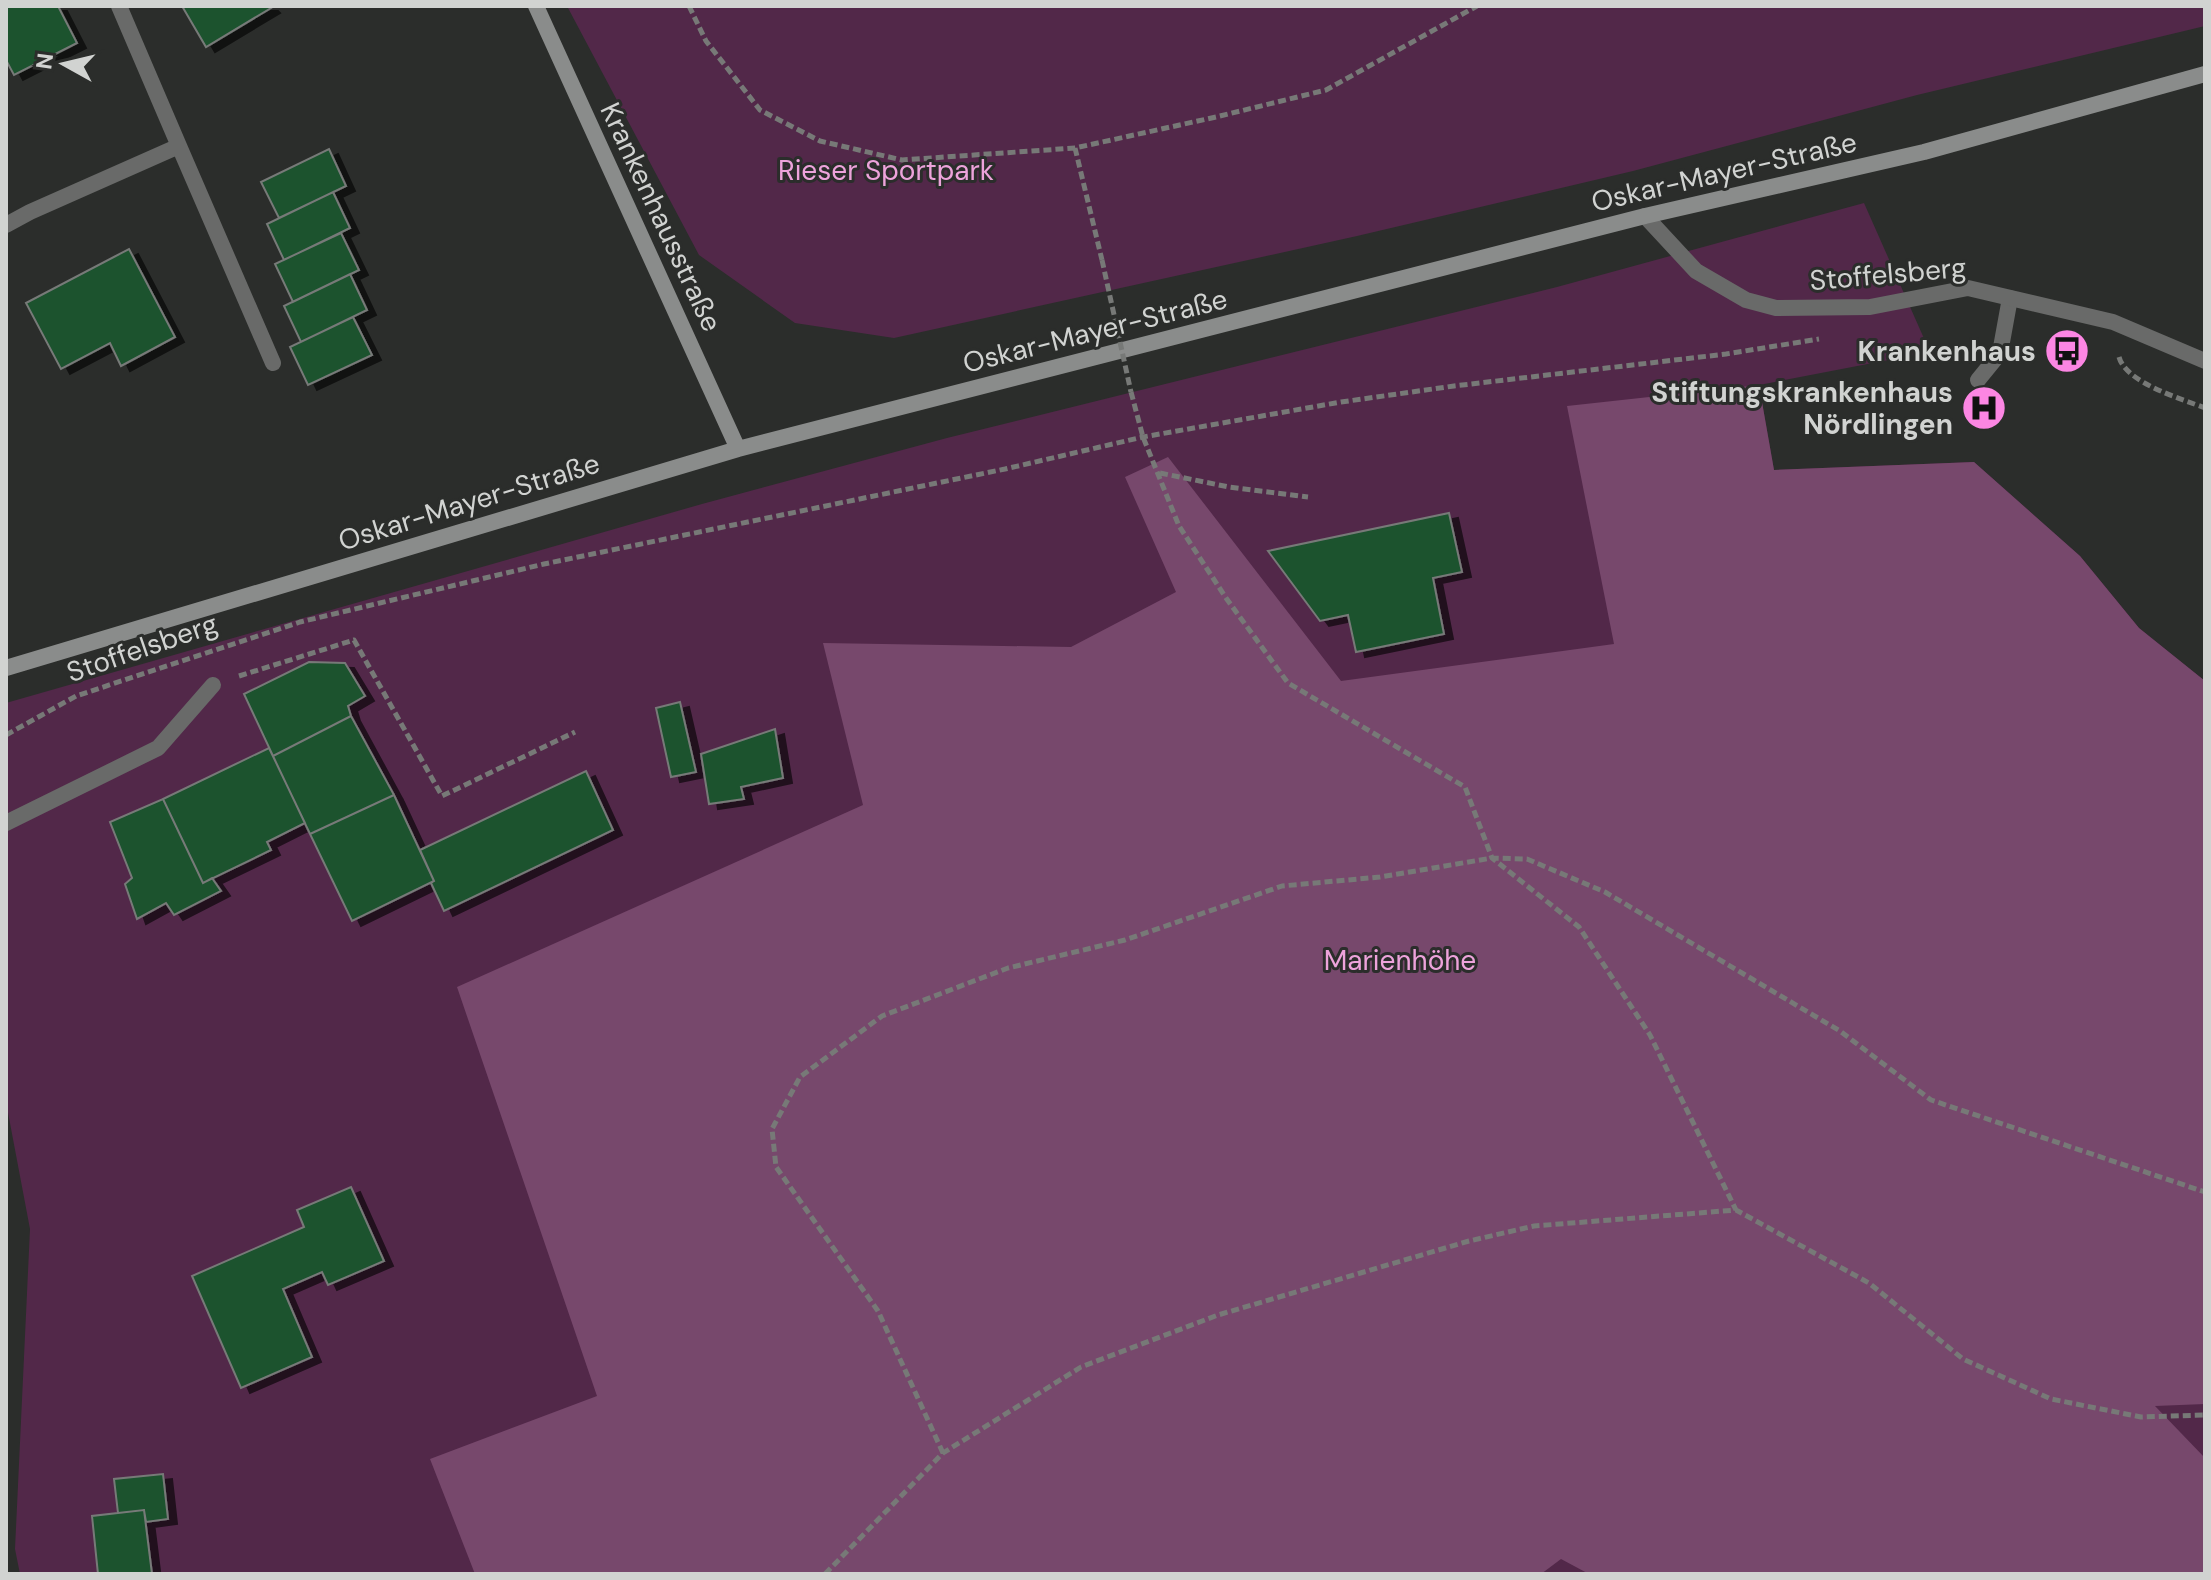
<svg xmlns="http://www.w3.org/2000/svg" width="2211" height="1580" font-family="'DM Sans',sans-serif">
  <defs>
    <filter id="shadow"><feDropShadow dx="9" dy="5" stdDeviation="0" flood-color="#0009"/></filter>
  </defs>
  <rect width="100%" height="100%" fill="#2b2d2b"/>
  <path fill="#522849" d="M567,6H2205V26L1917,95L1633,171L1357,236L894,338L795,323L699,255Z
    M1864,203L1930,352L1759,385L1774,470L1974,462L2080,556L2139,628L2205,681V1574H20L15,1549L30,1229L6,1102V703L702,504L947,438L1557,287Z"/>
  <path fill="#77486c" d="M1759,385L1774,470L1974,462L2080,556L2139,628L2205,681V1404L2155,1406L2205,1458V1574H1589L1561,1559L1541,1574H475L430,1459L597,1396L457,987L863,805L823,643L1071,647L1176,592L1125,477L1168,457L1341,681L1614,644L1567,406Z"/>
  <path fill="#1b522f" stroke="#777a78" stroke-width="2" filter="url(#shadow)" d="M6,6H58L77,43L14,75L6,60Z
    M182,6H269L271,8L206,47Z
    M329,149L346,186L279,218L261,182Z
    M333,192L350,228L284,260L267,224Z
    M341,233L359,270L293,302L275,264Z
    M129,249L175,337L121,366L110,343L61,369L26,303Z
    M350,274L367,310L301,342L284,306Z
    M353,317L372,355L308,385L290,347Z
    M1449,513L1462,572L1433,578L1444,634L1356,652L1348,615L1320,621L1268,551Z
    M309,662L345,663L365,696L348,706L351,716L273,756L244,694Z
    M680,702L696,772L671,777L656,708Z
    M351,716L394,795L310,834L273,756Z
    M775,729L783,778L741,787L744,799L709,804L701,754Z
    M269,748L305,823L267,842L271,850L203,883L163,799Z
    M586,771L613,830L444,911L431,883L434,881L420,850Z
    M394,795L434,881L352,921L310,834Z
    M163,799L203,883L212,878L221,891L174,915L166,903L137,919L125,884L132,878L110,822Z
    M351,1187L384,1261L328,1285L322,1272L283,1289L312,1357L241,1388L192,1276L304,1227L297,1210Z
    M163,1474L168,1519L146,1522L144,1510L118,1513L114,1479Z
    M144,1510L152,1574H98L92,1516Z"/>
  <g fill="none" stroke-linecap="round" stroke-linejoin="round">
    <path stroke="#777977" stroke-width="5" stroke-dasharray="8 4" stroke-linecap="butt" d="M689,6L706,41L760,110L820,141L902,160L1075,148L1216,117L1326,90L1477,6
      M1075,148L1102,260
      M2119,357C2126,383 2182,399 2205,408
      M1131,392L1143,437L1179,526L1226,598L1288,683L1465,787L1492,858L1579,927L1650,1035L1736,1210
      M1160,473L1229,487L1308,497
      M239,676L354,640L442,796L575,732
      M6,735L76,696L300,622L544,564L1005,469L1143,437L1341,402L1454,386L1726,354L1819,339
      M943,1453L878,1311L776,1167L772,1129L800,1077L882,1016L1008,968L1125,940L1282,886L1380,877L1492,858L1527,859L1605,892L1840,1031L1931,1100L2205,1192
      M825,1574L943,1453L1081,1367L1218,1315L1469,1241L1534,1226L1736,1210L1869,1283L1963,1359L2051,1399L2141,1417L2205,1415"/>
    <path stroke="#696a69" stroke-width="16" d="M1978,380L2000,353L2010,298"/>
    <path stroke="#696a69" stroke-width="16" d="M119,6L179,146
      M1645,216L1696,271L1746,300L1776,308L1870,307L1968,288L2113,322L2205,361
      M6,225L30,212L179,146L273,363
      M6,823L158,748L213,685"/>
    <path stroke="#8a8c8b" stroke-width="16" d="M536,6L738,449
      M6,668L738,449L1645,216L1924,152L2205,74"/>
    <path stroke="#777977" stroke-width="5" stroke-dasharray="8 4" stroke-linecap="butt" d="M1102,260L1131,392"/>
  </g>
  <defs>
    <g id="bus-disc" transform="scale(2.3)"><circle r="9.5" fill="#fc86e3" stroke="#2b2d2b"/><path d="M-5-6H5V4H4V6H2V4H-2V6H-4V4H-5ZM-3.5-4V0h7V-4ZM-3.5 1.2v1.5H-2V1.2ZM2 1.2v1.5H3.5V1.2Z" fill="#111"/></g>
    <g id="hospital-disc" transform="scale(2.3)"><circle r="9.5" fill="#fc86e3" stroke="#2b2d2b"/><path d="M-5-5h3v3.5h4V-5h3V5h-3V1.5h-4V5h-3Z" fill="#111"/></g>
  </defs>
  <g fill-rule="evenodd">
    <use href="#bus-disc" x="2067" y="351"/>
    <use href="#hospital-disc" x="1984" y="408"/>
  </g>
  <g text-anchor="middle" dominant-baseline="central" stroke-width="6" stroke-linejoin="round" paint-order="stroke">
    <g font-size="28" fill="#eda3db" stroke="#2b2d2b">
      <text x="886" y="170">Rieser Sportpark</text>
      <text x="1400" y="960">Marienhöhe</text>
    </g>
    <g font-size="28" fill="#d1d3d1" stroke="#2b2d2b">
      <text transform="translate(1724 172) rotate(-13)">Oskar-Mayer-Straße</text>
      <text transform="translate(661 217) rotate(65)">Krankenhausstraße</text>
      <text transform="translate(1888 274) rotate(-5)">Stoffelsberg</text>
      <text transform="translate(1095 331) rotate(-14)">Oskar-Mayer-Straße</text>
      <text transform="translate(469 502) rotate(-17)">Oskar-Mayer-Straße</text>
      <text transform="translate(142 648) rotate(-19)">Stoffelsberg</text>
    </g>
    <g font-size="28" font-weight="bold" fill="#d1d3d1" stroke="#2b2d2b" text-anchor="end">
      <text x="2036" y="351">Krankenhaus</text>
      <text x="1953" y="392">Stiftungskrankenhaus<tspan x="1953" dy="32">Nördlingen</tspan></text>
    </g>
  </g>
  <rect width="2211" height="1580" fill="none" stroke="#d1d3d1" stroke-width="16"/>
  <g transform="translate(64 64) rotate(278)" stroke="#2b2d2b" stroke-width="6" paint-order="stroke">
  <path d="M0-6L14 30L0 20L-14 30Z" fill="#d1d3d1"/>
  <text y="-12" font-size="22" font-weight="bold" text-anchor="middle" fill="#d1d3d1">N</text>
  </g>
</svg>
